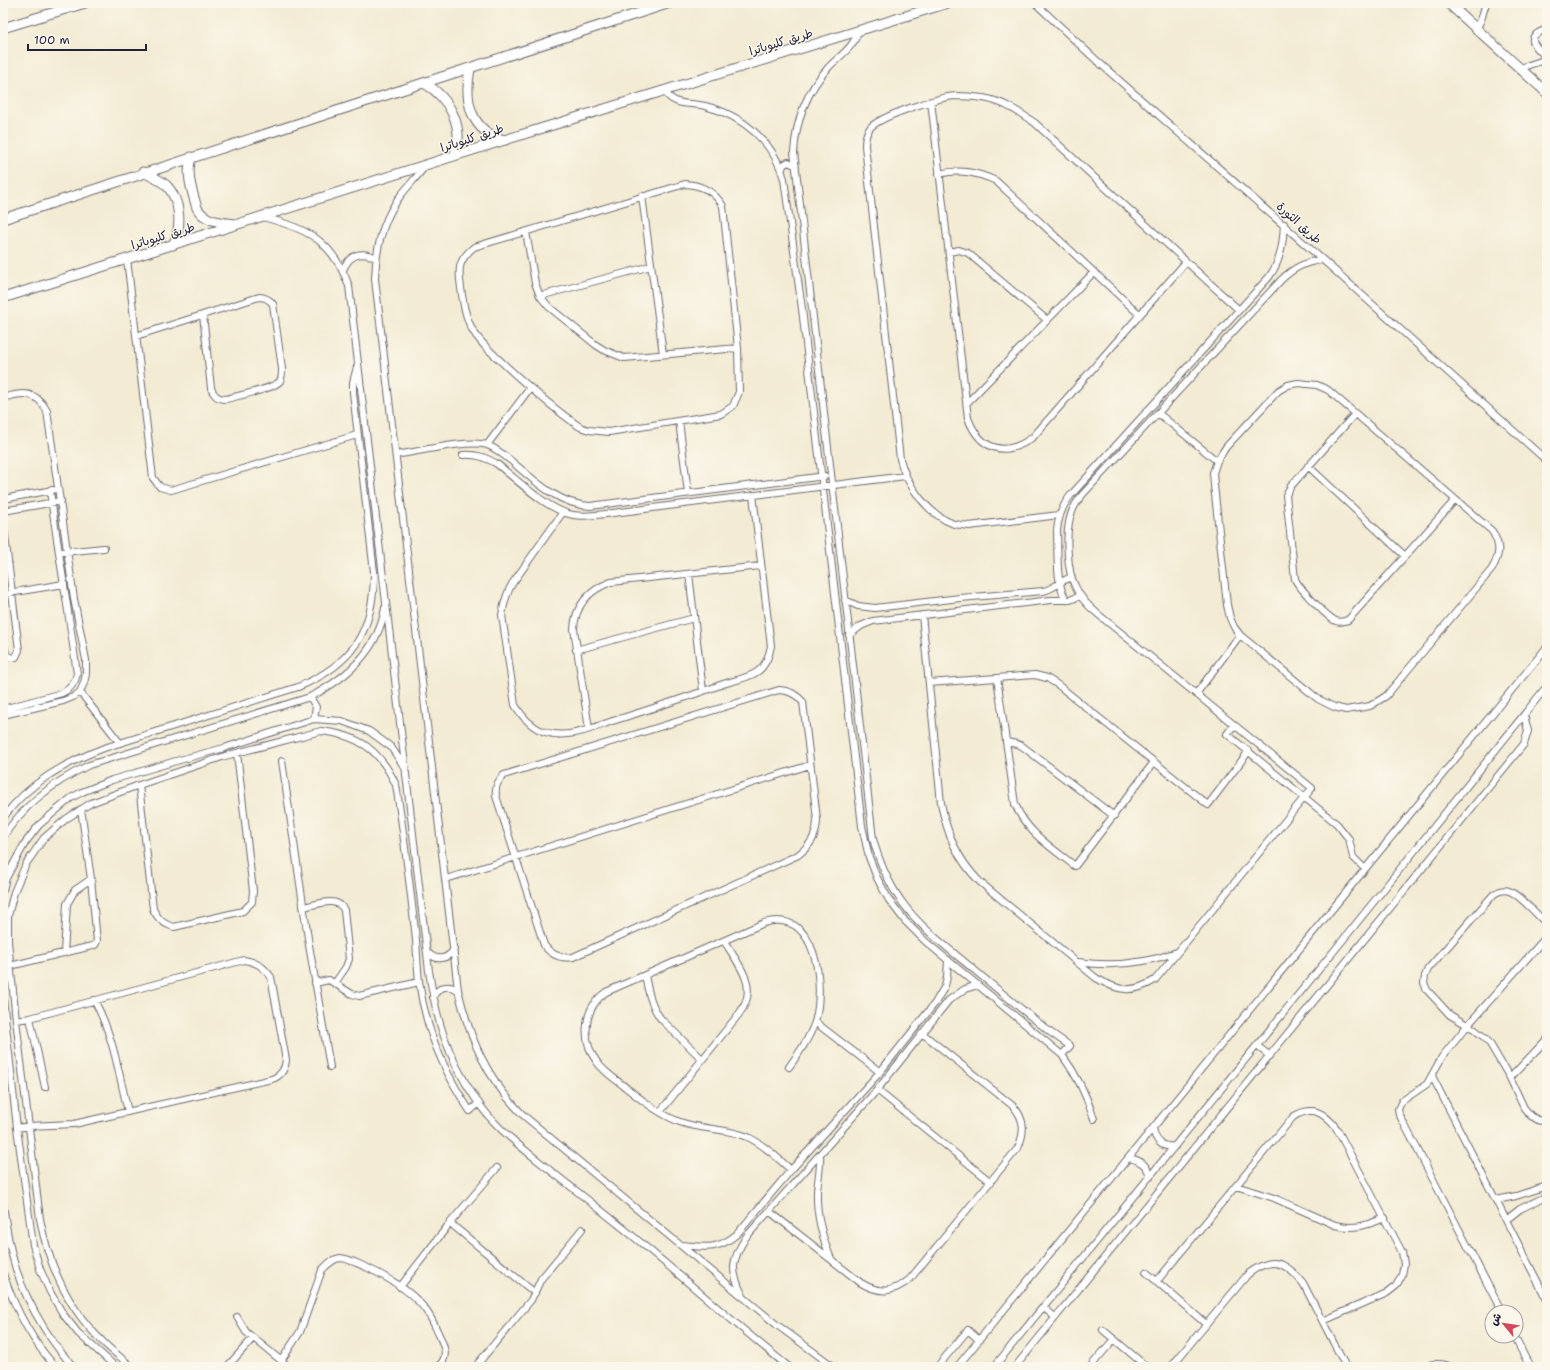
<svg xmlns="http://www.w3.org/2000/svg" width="1550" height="1370" font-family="'Shantell Sans','Playpen Sans Arabic',sans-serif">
  <rect width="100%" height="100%" fill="#fbf7ec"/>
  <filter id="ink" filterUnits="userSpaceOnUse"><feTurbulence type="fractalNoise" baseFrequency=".025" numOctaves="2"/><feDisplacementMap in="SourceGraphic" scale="8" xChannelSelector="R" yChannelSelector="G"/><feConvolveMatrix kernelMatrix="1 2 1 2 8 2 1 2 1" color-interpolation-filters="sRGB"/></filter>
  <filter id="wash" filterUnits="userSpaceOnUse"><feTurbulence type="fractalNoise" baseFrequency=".012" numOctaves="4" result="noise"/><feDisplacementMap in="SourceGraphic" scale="16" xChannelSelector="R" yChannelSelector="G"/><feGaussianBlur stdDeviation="0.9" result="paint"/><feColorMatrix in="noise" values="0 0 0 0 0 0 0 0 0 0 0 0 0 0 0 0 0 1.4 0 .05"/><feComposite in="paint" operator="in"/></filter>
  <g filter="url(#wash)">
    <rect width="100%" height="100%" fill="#f3ebd3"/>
  </g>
  <g filter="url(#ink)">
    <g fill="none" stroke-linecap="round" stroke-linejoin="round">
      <g stroke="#6b6870" stroke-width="8">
        <path id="street" d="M1035,3L1095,59L1323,260L1547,461
          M1455,10L1466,3
          M1476,29L1481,20L1486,3
          M1547,29C1523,37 1534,45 1547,58
          M858,31C854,48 839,56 828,68C806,92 796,121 794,152L873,839C891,905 922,927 972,968C998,990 1024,1011 1050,1032L1070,1046L1062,1055
          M1520,68L1547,59
          M664,91C675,107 688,102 705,106C742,115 774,142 784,179L802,309L862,826L869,857L877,878L889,900L905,921L926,942L1062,1055C1077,1075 1087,1096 1094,1119
          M931,101L968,418C980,450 1005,458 1033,437L1186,262
          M426,165C417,177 407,187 398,199C381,224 376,250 375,279L458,990C470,1039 486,1078 523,1115L777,1325L834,1367
          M782,169L783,165L788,162L795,165
          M939,174C960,169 977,172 996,181L1140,315
          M685,184C702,185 714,191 723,206L738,348L739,392L733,406L721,414L609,432L589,430L580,427C554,409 530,388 507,367C495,355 480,344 472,329C465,316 463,302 461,288C458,269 458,260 474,247Z
          M642,196L663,354
          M263,217C308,229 332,240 349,286L429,971C436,1019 447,1056 475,1098C493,1126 520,1146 546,1167C575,1190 605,1213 634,1237C686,1280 736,1325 789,1367
          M526,232L535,283L540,296L549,307L596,345L604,350L624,358L738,348
          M949,252L959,250L968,253L1047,320
          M127,259L153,478L160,487L171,490L357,435
          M343,270C349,255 361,250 376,258
          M540,296L651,266
          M136,336L259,297C265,297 269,299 273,304L282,369C282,374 282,378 280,381C274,389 237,396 226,399C218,399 214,396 211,388L203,315
          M1298,383L1317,385L1328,390L1492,531C1501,546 1500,554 1492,569L1386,696L1370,706L1346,710L1334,707L1318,699L1240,635L1234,627L1230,618L1227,605L1214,485L1213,473L1217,461L1226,447L1278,391L1288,385Z
          M3,398C22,392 36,390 47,411L74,599L86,660V674L84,683L80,692L73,697L63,701L3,715
          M967,403L1094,272
          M1158,413L1217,461
          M1355,414L1291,486L1286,495L1295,579C1298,587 1328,618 1336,621C1340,623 1344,621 1348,620L1455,500
          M679,421L688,493
          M487,445L530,388
          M396,455C417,452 469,439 487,445C496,448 502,454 510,460C534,480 557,504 590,506L825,476
          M463,455C476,454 485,457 497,464C516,479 549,511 573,515C586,517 599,515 613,513L905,476
          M1308,466L1405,556
          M3,499L53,490
          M3,511L61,501
          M563,512L512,584C506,594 504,603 502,615L515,705C524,720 536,732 554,734C576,737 599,725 619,719C654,708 688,697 723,684C733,681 748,678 757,672C766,666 769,656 771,646L753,495
          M1059,515L969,526C964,525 958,525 954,524C928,515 906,484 900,459L865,146C865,139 866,133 870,128C880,116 939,97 956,96C964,96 975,97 983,98C1003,101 1019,112 1035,123L1239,310
          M3,520L19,650L16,657L12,658L6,655L3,639
          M63,552L104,548
          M689,574L703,691
          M3,594L64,584
          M845,600L858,606L875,608L960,598L1043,591C1055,589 1061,579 1071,578
          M1067,600C1055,587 1058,549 1057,531C1058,517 1062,506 1071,495L1269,277C1281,261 1283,243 1284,224
          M922,615L941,803C947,834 957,859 980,882L1096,978C1118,991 1132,994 1155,980L1312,788L1099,615C1089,607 1080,598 1075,586C1067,571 1066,538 1069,522C1071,511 1076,502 1083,494L1281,280C1293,268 1306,261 1323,260
          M849,635L861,626L873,621L1051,600H1070L1080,596
          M576,650L694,618
          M997,678L1015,804C1026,832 1052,848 1075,866L1154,762
          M929,683L1035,675L1047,678L1058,685L1208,805L1249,751
          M779,690C790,691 796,694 803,702L817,819C817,835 811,845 798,855L573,957C560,959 551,955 544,945L496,796C495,787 497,781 504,775Z
          M80,692L120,743
          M1196,694L1240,635
          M310,697L316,707L314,719
          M3,709L62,693C71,689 75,683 77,674C69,612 58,552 50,490
          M1234,725L1227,734L1337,824L1349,839L1353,857L1365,869
          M589,729L574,629C575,606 589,590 611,582L761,566
          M1006,742L1017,744L1022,746L1114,816
          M282,761L309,945L330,1067
          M139,785L153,909C158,919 163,924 174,927L243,911L252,902L253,891L237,753
          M3,818C28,783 65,763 104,748L298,687C353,664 374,631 374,572L353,393V382L357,367
          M3,837C24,804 54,782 89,765L310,697C347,678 378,651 385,608
          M446,879L810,765
          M3,890L6,878L25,843L39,825L71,798L82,792L112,780L176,761L224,748L314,719L342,721L369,731L391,747L405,768
          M303,907C316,905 337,895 344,910L349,959L346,967L335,983
          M1547,924C1538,916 1519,894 1509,891C1504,889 1499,891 1494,894L1428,969L1425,976L1424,983L1427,990L1450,1015L1474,1029L1485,1038L1490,1044L1510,1078L1524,1108L1531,1116L1538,1120L1547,1122
          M64,953L67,904L75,890L91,879
          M428,953C437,961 447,960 454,949
          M1078,962C1112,967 1144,964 1177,952
          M10,966L92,946L95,945L97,941L91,879L81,809
          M645,975C648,991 651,1006 661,1019L702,1059
          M315,983L329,980L352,994L359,996L419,982
          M433,997C439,986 448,984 458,990
          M3,998L17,1128L33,1245L40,1269L50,1292L63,1314L78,1333L116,1367
          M94,1000C113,1034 119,1074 128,1112
          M30,1018L45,1087
          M16,1020L30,1018L244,960C257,962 264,967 271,977L286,1060C285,1070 281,1076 272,1079L74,1124L29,1126L17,1128
          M815,1022L880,1072
          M1257,1046L1270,1056
          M789,1067C799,1053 809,1039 815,1022C825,987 818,907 764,923L606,992C583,1008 581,1041 597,1062C604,1072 615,1079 624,1086C642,1100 659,1114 680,1122C702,1130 726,1128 748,1137C764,1145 778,1158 791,1170
          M1432,1076L1547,1300
          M1510,1078L1547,1039
          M877,1090L991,1182
          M660,1112L739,1014C760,987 739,965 724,941
          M1153,1128C1155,1141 1162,1148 1175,1146
          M820,1154C821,1167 818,1178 817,1191C816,1215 822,1237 831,1259
          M1129,1158C1140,1160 1148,1165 1150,1177
          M1236,1186L1274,1198L1335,1225C1355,1230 1367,1225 1385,1218
          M1496,1200L1516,1196L1547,1186
          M3,1204C9,1254 18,1286 44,1328C53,1342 62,1355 74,1367
          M769,1211L861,1283C880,1294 893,1293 910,1279L1018,1148C1025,1132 1025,1119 1013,1106L922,1033
          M1506,1220L1520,1209L1547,1196
          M450,1223L535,1293
          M681,1245C705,1247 717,1251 737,1234L791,1170L880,1072L935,1003L945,986L947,977L948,960
          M1146,1272L1206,1324
          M3,1274C15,1308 31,1341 56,1367
          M1157,1281L1293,1117C1312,1105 1324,1112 1337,1129L1402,1252L1404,1264L1402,1275L1396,1286L1387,1293L1323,1321
          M400,1287L450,1223L497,1168
          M743,1296C730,1271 731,1261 746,1237L877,1090L949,1000L965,989L978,985
          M1043,1307L1055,1317
          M1502,1312L1399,1114L1398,1109L1402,1101L1427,1084L1442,1057L1467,1026L1547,936
          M237,1317L246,1332L289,1367
          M1103,1330L1147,1367
          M1514,1336L1530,1367
          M281,1361L300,1332L322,1270C327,1265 332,1259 340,1258C348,1258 358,1264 366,1267C387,1277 414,1292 427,1312C433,1320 436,1329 440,1337C445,1348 449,1359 437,1367
          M132,1367C123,1359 113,1352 104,1343C68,1309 49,1267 40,1219L16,1020L8,942V916L14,892L26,864L44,838L66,819L91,803L139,785L225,756L321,731C359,735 380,750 396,785C404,833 409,881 415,930C417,947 417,964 419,981C425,1028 444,1072 470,1111L479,1103
          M227,1367L253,1338
          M475,1367L531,1300L541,1279L582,1229
          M937,1367L968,1330L979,1340
          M957,1367L1547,647
          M994,1367L1347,935L1547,686
          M1015,1367L1524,744L1528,731L1524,715
          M1090,1367L1114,1339
          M1171,1367L1248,1274C1272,1256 1285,1261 1303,1283L1346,1367
          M1421,1367C1431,1364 1441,1362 1451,1367"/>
      </g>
      <g stroke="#6b6870" stroke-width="11">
        <path id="secondary" d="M1448,3L1547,93
          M3,28L85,3
          M470,69C464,100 470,132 505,140
          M424,83C449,97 466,128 454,156
          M191,157C186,175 192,191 197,208C205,222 221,222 235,224
          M143,172C151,176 161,180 167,186C181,201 182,228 173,245
          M3,219C225,145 448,76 670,3
          M3,298L543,128L948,3"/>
      </g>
      <use href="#street" stroke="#fff" stroke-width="6"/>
      <use href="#secondary" stroke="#fff" stroke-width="9"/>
    </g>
  </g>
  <g text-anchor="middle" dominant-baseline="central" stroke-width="3" stroke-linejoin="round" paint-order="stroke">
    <g font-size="12" fill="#22223b" stroke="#fbf7ec">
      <text transform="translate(781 42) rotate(-17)">طريق كليوباترا</text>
      <text transform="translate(472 138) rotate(-18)">طريق كليوباترا</text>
      <text transform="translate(1299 223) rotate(42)">طريق الثورة</text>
      <text transform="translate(163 236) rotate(-17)">طريق كليوباترا</text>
    </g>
  </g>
  <rect width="1550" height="1370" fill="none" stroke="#fbf7ec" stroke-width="16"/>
  <g transform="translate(1504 1324) rotate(300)"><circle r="19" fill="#fbf7ec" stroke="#a4a2a5"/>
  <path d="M0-3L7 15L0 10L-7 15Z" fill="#d1495b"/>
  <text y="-6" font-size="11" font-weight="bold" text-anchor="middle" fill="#22223b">ش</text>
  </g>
  <path d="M28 44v6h118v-6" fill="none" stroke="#22223b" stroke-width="2"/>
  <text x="34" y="44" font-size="12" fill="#22223b" stroke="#fbf7ec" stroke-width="3" paint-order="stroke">100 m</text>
</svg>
